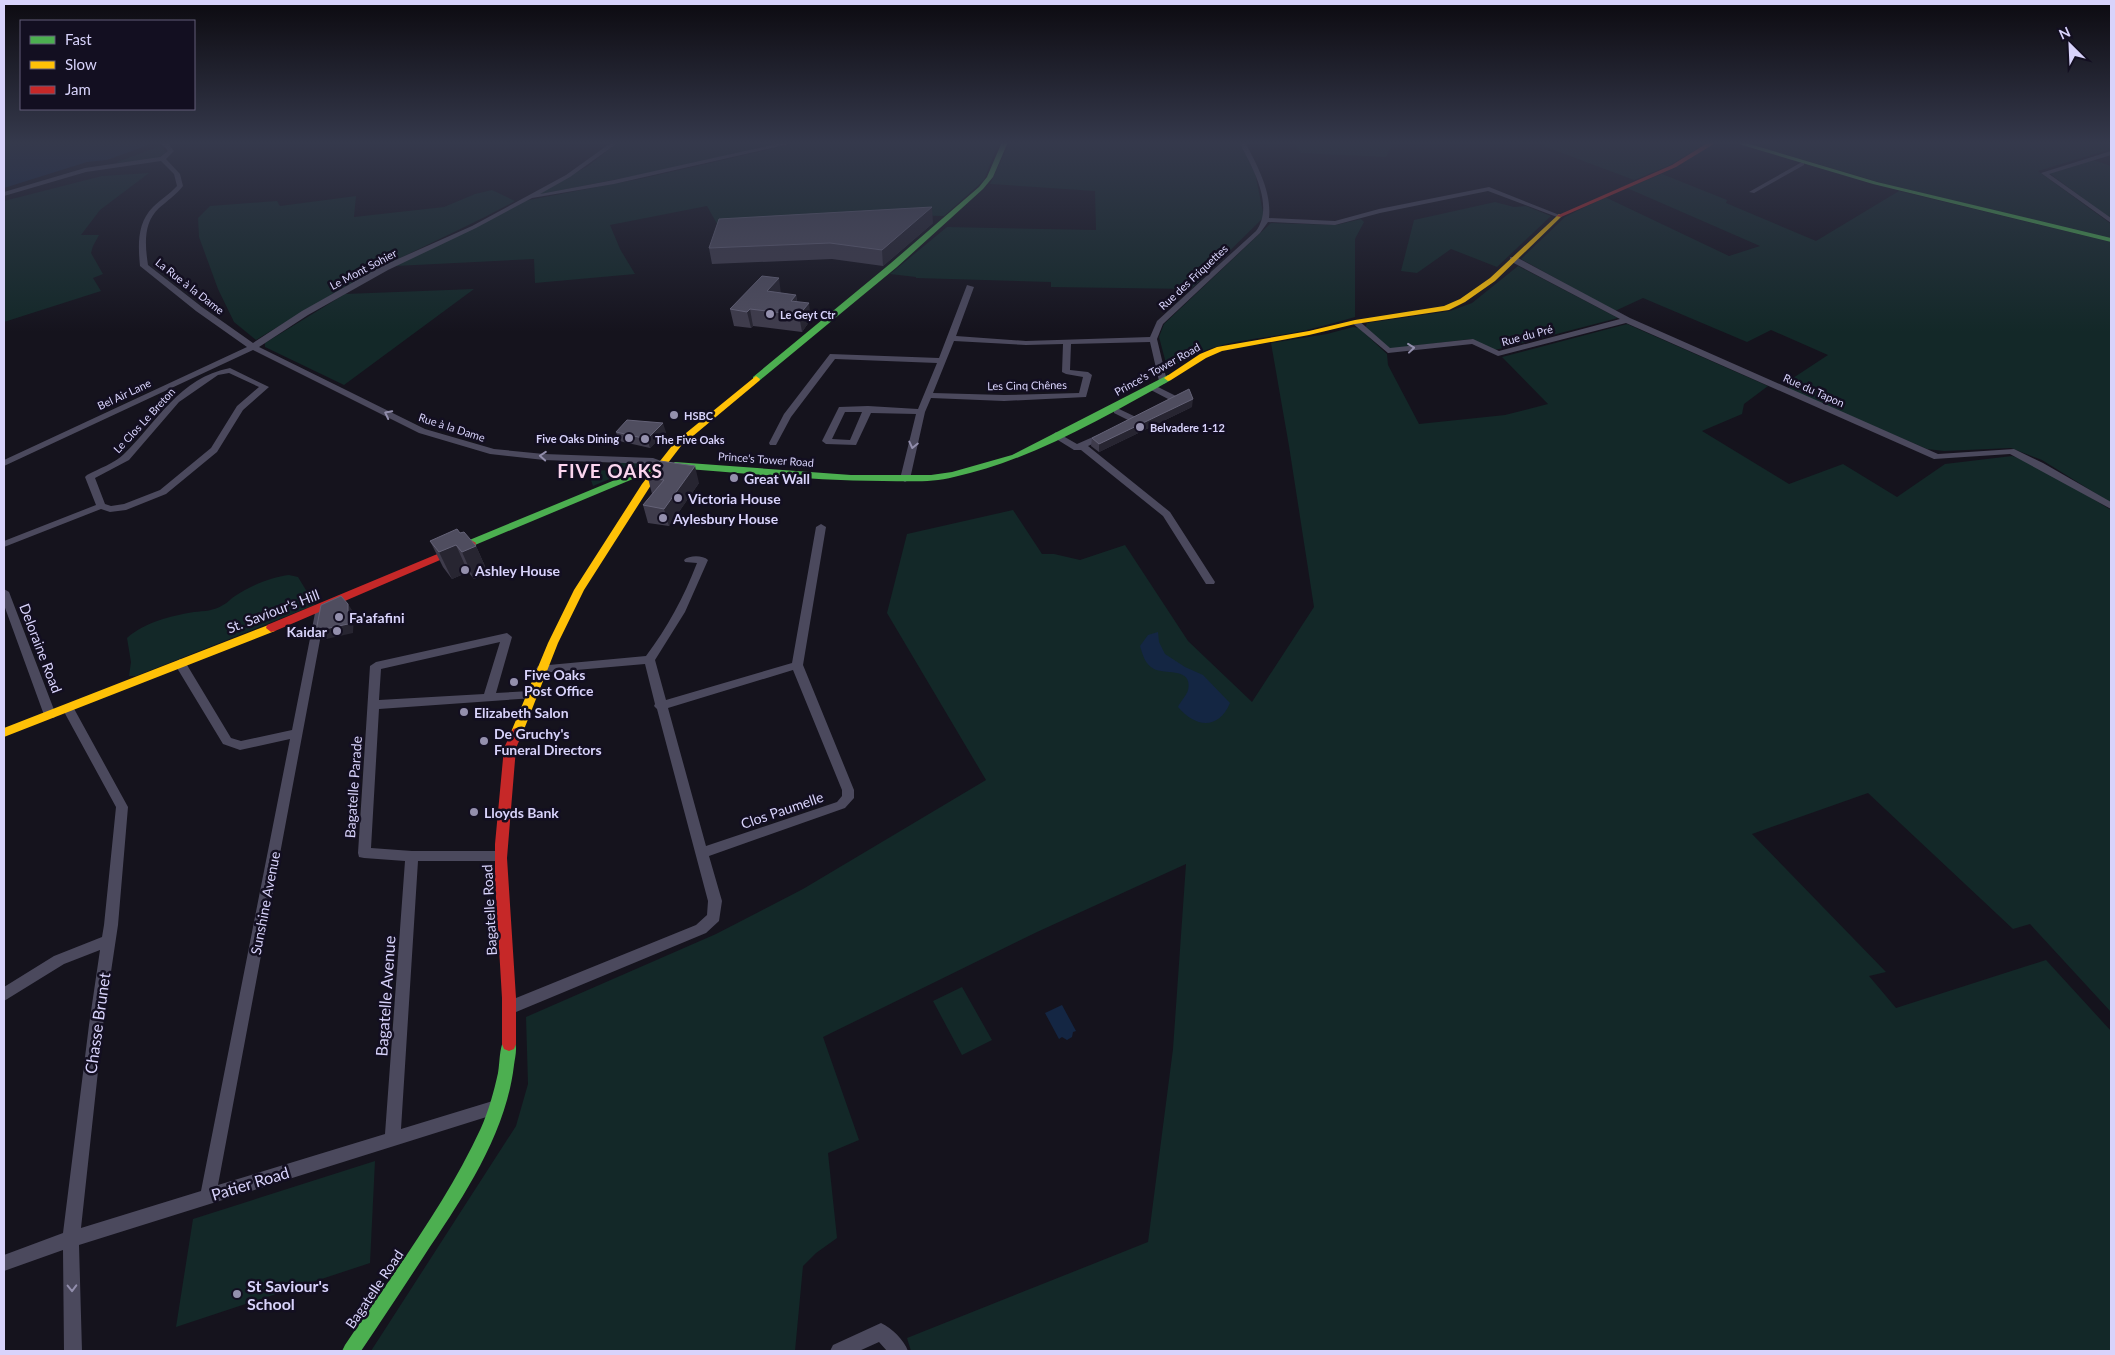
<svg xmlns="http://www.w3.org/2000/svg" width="2115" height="1355" font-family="Lato,sans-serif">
  <rect width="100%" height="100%" fill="#15131d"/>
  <path fill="#132828" d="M619,142H785L649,173L536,195L588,166Z
    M802,142H999L984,180L944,216L896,215L721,231L707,206L610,225L620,249L635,274L535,283L534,259L395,266L524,201L644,178Z
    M1010,142H1239L1255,173L1264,217L1191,289L1051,287V282L916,278V277L890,274L947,227L1096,230L1095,191L990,184Z
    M1292,142H1394L1386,157L1301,153Z
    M1543,142H1708L1670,165L1634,180L1546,147Z
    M1743,142H2111V149L2038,171L2111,224V239L1885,184Z
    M160,146L166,152L156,159L115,163Z
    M2093,160L2111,166V219L2049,173Z
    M149,173L100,210L81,235H99L93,246L91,253L103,274L93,278L101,291L4,322V201L102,176Z
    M1662,174L1727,200L1726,203L1816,241L1899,191L2111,242V503L2042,460L2011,448L1944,451L1927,449L1789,390L1790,380L1828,355L1771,330L1747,342L1643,298L1615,311L1521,259L1565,217L1605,197L1729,256L1760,246L1627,188Z
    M492,190L515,201C471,225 426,245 382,267C339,289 298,315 256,340L234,322L218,289L199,237L198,218L210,206L277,201L280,206L356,196L354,217L444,207L475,194Z
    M1495,202L1514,207L1526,206L1551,216L1497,267L1451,249L1417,273L1401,271L1414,220Z
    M1361,219L1364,222L1355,239V317C1334,323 1313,329 1292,333C1264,338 1235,340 1209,349C1198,352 1176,367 1167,367L1159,337L1164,324L1271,223L1336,225Z
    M1518,266L1618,318L1495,350L1471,339L1389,349L1365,328L1367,323L1450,311L1472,303Z
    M474,289L344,385L265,347V343L345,294Z
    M1627,324L1768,386L1744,404L1742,414L1702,431L1789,484L1843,464L1897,497L1945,464L2012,456L2034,463L2111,510V1012L2030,924L2013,929L1868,793L1752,834L1886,972L1869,976L1896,1008L2046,960L2111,1031V1351H911L907,1338L1148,1242L1173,1049L1186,864L1037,932L823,1037L859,1140L828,1153L837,1238L816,1253L803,1266L795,1351H371L516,1126L528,1084L526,1017L716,934L803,889L986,780L887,613L907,534L1013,510L1042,554H1054L1080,560L1125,545L1188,641L1252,702L1314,607L1289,446L1271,343L1327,334L1353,327L1359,328L1387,354L1388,365L1419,424L1505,415L1548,404L1502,357Z
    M616,461L639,462L643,465L593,486L588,471L611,470Z
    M289,575L298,577L315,605L136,676H129L131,662L127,638C145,622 171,616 194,612C204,611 214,611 223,605C228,603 231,598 235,596C250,586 271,577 289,575Z
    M962,987L992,1040L962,1055L933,1001Z
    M375,1161L370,1263L176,1327L193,1219Z"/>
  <path fill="#142643" d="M4,142H145L148,145L107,160L87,162L4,188Z
    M1158,632L1159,642L1165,654L1185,667L1203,675L1230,703C1218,731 1195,727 1178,707C1180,702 1187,695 1188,690C1193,667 1166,675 1154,669C1145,664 1143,656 1140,646L1148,635Z
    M1062,1005L1076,1031L1073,1032L1072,1037L1067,1040L1062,1037L1059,1039L1045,1013Z"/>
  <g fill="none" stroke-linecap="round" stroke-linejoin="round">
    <path fill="#4b495d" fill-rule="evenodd" d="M160,142H167L174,151L166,159L180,174L183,186C176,195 167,201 159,208C143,223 145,245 148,265L202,307L253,343L302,311L382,266L472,226L566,175L612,142H619L570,177L540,194L614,180L785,142H798L614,184L532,198L476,228L388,270L308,315L259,347L425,429L494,449L544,454L653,458L664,462V466L652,464L544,460L490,454L419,433L253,350L4,466V460L247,347L196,311L140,266C138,245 137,223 153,207C161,199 170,194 177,186L174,174L161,161L86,172L4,196V192L85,168L160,157L168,151Z
      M1239,142H1245C1257,165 1272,192 1269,218L1335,221L1379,209L1489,187L1562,216L1557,217L1488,191L1380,213L1335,225L1268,222L1260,233L1163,324L1157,339L1167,381L1166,383L1163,384L1159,381L1150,342L1071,344L1070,370L1088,372L1092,375L1086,397L1004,401L931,398L925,412L910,479L905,482L900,479L916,414L871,413L856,445L826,444L822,441L839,407L868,406L918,409L937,363L835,359L791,417L776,445H770L769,443L784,414L830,354L939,358L967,285L974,287L956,336L1026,341L1150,337L1157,321L1256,231C1275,205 1252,167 1239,142ZM954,341L1026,345L1063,344L1062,372L1066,374L1083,377L1079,393L1004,395L933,393ZM845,412H862L850,440L832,439Z
      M2111,151V155L2049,174L2111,218V223L2041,173Z
      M1802,162L1804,163V165L1754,193L1749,192Z
      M1510,257H1516L1630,318L1938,454L2014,449L2043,463L2111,502V509L2010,454L1934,459L1626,323L1498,356L1472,344L1388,353L1351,322L1358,320L1390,348L1473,339L1499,351L1620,319L1510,261Z
      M230,368L269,387L243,410L217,452L166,494L126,510L110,512L101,509L4,547V541L96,505L85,477L87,475C98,469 115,463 124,454C158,421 179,378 230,368ZM229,373L259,387L237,406L211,448L160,490L124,504L111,506L105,504L95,478L129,460L179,402L218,375Z
      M1152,384L1180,398L1181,400L1172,406H1166V402L1170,400L1149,389V385Z
      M1117,408L1138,418L1139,420L1138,422H1132L1114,413V409Z
      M1056,432L1077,444L1102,433H1108V437L1088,446L1170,512L1215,582L1214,584H1206L1163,516L1081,450H1074L1053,437L1052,435Z
      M821,524L826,527L803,665L854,790V798L845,808L709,856L722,901L719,921L706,933L516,1012L511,1014L506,1012L504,1007L506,1002L696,925L707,915L708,901L657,709L654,706L655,704L645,664L542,673L538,672L536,669L538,666L646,656C667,628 684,597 697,563L685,562L684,560C689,555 703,555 708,560L685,612L655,660L666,700L792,663L816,527ZM793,670L842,790V796L837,802L706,846L668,708Z
      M4,589L9,592L56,715L54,718H46L44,715L4,605Z
      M321,604L326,608L218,1185L385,1134L405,861L364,858L359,857L358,853L370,666L376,662L507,633L512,637L496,693L530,691L534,692L536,695L534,698L379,709L371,848L412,851H501L506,852L507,856L506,860L501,861H418L401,1129L496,1100L501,1102L504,1107L501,1112L496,1114L79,1245L82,1351H64L63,1250L4,1271V1255L63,1233L89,1025L100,950L64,964L4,1001V987L54,956L102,937L104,925L116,807L62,708L68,704L72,705L128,807L118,925L103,1025L81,1228L201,1191L290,739L240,750L223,744L174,663L180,659L184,660L231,738L241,741L292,730L316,608ZM500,642L484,694L379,700L381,669Z
      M881,1323C892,1328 904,1340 908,1351H887L879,1342L859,1351H830L833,1345Z"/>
    <path fill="#4caf50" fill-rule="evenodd" d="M1002,142H1008L993,177L983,189L897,267L759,381H753V377L891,263L979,187L987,177Z
      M1732,142H1743L1877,182L2111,238V242L1873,184Z
      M1168,375L1171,376V380C1105,417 1029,461 954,477C931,483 906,481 883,481C814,481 744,473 675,468L670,465L675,462L851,475H931L952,472L1012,455Z
      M661,461L664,462V466L475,545L471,546L466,543L467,541Z
      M509,1037L514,1039C518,1047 515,1057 514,1065C506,1135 462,1199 424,1256C403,1288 382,1320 361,1351H342L345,1345C392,1275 446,1204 481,1128C489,1110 494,1091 498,1073C500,1062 499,1050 504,1039Z"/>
    <path fill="#ffc107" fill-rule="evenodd" d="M1559,214L1562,216L1561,217L1495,281L1465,302L1449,310L1355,324L1309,335L1222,351L1206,358L1171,380L1168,381L1164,378L1200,354L1217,347L1309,331L1355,320L1444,306L1460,299L1490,278Z
      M756,376L760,379L759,381L681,446L651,485L584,590L558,643L523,732L521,735H513L511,732L548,643L574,590L642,484L675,442Z
      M271,624L275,625L276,628L275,631L4,737V728Z"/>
    <path fill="#c62828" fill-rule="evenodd" d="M1709,142H1717L1676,167L1561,217L1556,216L1672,165Z
      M471,540L476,543L475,545L275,631L271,632L266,628L267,625Z
      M517,728L521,729L523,732L516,748L507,858L516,998V1044L514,1049L509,1051L504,1049L502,1044V998L495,881V844L504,748L513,729Z"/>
  </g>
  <path fill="#3f3c4c" d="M933,223L883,266L832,259L712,264L709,248Z
    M781,293L796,295L797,301L811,319L802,332L753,326L751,328L734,326L730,309Z
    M1192,407L1099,452L1091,446L1092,438Z
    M616,432H666L650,448L619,441Z
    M648,478L699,483L669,526L648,523L643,505L652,494Z
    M460,533L476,546L488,573L474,579L468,572L452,579L443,567L430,541Z"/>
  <path fill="#272531" d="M932,207L933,223L883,266L882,250Z
    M779,278L781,294L767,291Z
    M796,295L798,311L791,301Z
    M809,303L811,319L802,332L799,315Z
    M750,309L753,326L751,328L747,312Z
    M1193,399L1192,407L1099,452V444Z
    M663,423L666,432L650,448L647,439Z
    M695,466L699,483L669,526L664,509Z
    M456,545L468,572L452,579L439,552Z
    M476,546L488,573L474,579L462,552Z
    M348,604L354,613L353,633L322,640L316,631Z"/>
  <path fill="#4f4d5f" stroke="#646277" d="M932,207L882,250L830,243L709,248L719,219Z
    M762,276L779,278L767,291L796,295L791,301L809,303L799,315L750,309L747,312L730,309Z
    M1189,389L1193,399L1099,444L1092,438Z
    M627,420L663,423L647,439L616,432Z
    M660,461L695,466L664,509L643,505L664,480L648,478Z
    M457,529L460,533L464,532L476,546L462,552L456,545L439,552L430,541Z
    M341,596L348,604V624L316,631L321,605Z"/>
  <defs><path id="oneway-chevron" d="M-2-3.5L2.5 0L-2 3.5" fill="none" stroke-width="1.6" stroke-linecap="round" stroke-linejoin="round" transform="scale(1.25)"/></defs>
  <g stroke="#928eac">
    <use href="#oneway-chevron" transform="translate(1411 348) rotate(-6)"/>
    <use href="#oneway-chevron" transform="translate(388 414) rotate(-153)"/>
    <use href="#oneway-chevron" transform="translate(913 445) rotate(103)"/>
    <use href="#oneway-chevron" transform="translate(543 456) rotate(-176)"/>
    <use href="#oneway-chevron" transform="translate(72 1288) rotate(89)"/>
  </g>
  <linearGradient id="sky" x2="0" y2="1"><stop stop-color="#0c0a10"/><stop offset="0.43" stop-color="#35394c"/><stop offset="1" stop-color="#35394c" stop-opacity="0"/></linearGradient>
  <rect width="2115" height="332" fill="url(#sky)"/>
  <g fill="#9490ad" stroke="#130f21" stroke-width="2">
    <circle cx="770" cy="314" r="5"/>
    <circle cx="674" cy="415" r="5"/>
    <circle cx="1140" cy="427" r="5"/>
    <circle cx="629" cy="438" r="5"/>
    <circle cx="645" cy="439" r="5"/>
    <circle cx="734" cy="478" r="5"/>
    <circle cx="678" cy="498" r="5"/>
    <circle cx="663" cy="518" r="5"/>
    <circle cx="465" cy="570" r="5"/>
    <circle cx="339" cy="617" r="5"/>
    <circle cx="337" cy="631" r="5"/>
    <circle cx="514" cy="682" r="5"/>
    <circle cx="464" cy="712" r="5"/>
    <circle cx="484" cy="741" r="5"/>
    <circle cx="474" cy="812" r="5"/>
    <circle cx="237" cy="1294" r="5"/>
  </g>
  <g text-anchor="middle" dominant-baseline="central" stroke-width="5" stroke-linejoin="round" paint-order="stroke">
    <g font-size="11" fill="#d8d3fb" stroke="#130f21">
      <text transform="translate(363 269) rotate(-28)">Le Mont Sohier</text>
      <text transform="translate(1193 277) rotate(-43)">Rue des Friquettes</text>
      <text transform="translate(190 286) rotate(38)">La Rue à la Dame</text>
      <text transform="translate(1527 335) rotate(-15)">Rue du Pré</text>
      <text transform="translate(1157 369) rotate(-29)">Prince's Tower Road</text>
      <text transform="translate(1027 385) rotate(-1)">Les Cinq Chênes</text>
      <text transform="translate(1814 390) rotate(24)">Rue du Tapon</text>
      <text transform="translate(124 394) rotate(-25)">Bel Air Lane</text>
      <text transform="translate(144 420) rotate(-47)">Le Clos Le Breton</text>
      <text transform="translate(452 427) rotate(18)">Rue à la Dame</text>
      <text transform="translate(766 459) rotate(4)">Prince's Tower Road</text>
    </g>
    <g font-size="11" font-weight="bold" fill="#d8d3fb" stroke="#130f21" text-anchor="start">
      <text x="780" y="314">Le Geyt Ctr</text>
      <text x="684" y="415">HSBC</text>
      <text x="1150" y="427">Belvadere 1-12</text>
      <text x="619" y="438" text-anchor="end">Five Oaks Dining</text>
      <text x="655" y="439">The Five Oaks</text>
    </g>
    <g font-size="14" font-weight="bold" fill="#d8d3fb" stroke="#130f21" text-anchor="start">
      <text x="744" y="478">Great Wall</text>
      <text x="688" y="498">Victoria House</text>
      <text x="673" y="518">Aylesbury House</text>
      <text x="475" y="570">Ashley House</text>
      <text x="349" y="617">Fa'afafini</text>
      <text x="327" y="631" text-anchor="end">Kaidar</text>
      <text x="524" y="674">Five Oaks<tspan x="524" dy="16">Post Office</tspan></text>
      <text x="474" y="712">Elizabeth Salon</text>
      <text x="494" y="733">De Gruchy's<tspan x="494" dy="16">Funeral Directors</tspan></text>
      <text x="484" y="812">Lloyds Bank</text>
    </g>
    <g font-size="14" fill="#d8d3fb" stroke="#130f21">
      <text transform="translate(273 611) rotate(-21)">St. Saviour's Hill</text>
      <text transform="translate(41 648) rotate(69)">Deloraine Road</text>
      <text transform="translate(353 787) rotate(-86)">Bagatelle Parade</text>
      <text transform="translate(782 810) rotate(-19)">Clos Paumelle</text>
      <text transform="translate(265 903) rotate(-79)">Sunshine Avenue</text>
      <text transform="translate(489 910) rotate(-93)">Bagatelle Road</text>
      <text transform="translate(374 1289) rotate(-56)">Bagatelle Road</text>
    </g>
    <g font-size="16" fill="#d8d3fb" stroke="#130f21">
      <text transform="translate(385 996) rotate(-86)">Bagatelle Avenue</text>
      <text transform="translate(97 1023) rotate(-82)">Chasse Brunet</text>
      <text transform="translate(250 1183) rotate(-17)">Patier Road</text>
    </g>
    <g font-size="16" font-weight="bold" fill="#d8d3fb" stroke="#130f21" text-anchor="start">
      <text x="247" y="1285">St Saviour's<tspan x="247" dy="18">School</tspan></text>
    </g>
    <g font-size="19" font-weight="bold" letter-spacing="1" fill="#fbd5ee" stroke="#130f21">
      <text x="610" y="470">FIVE OAKS</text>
    </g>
  </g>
  <rect width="2115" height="1355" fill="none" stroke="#d8d3fb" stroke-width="10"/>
  <rect x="20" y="20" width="175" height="90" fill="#130f21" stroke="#625d78"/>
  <rect x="30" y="36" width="25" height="8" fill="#4caf50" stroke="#625d78"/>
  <text x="65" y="45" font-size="15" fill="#d8d3fb">Fast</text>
  <rect x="30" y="61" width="25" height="8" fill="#ffc107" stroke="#625d78"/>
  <text x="65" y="70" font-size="15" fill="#d8d3fb">Slow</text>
  <rect x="30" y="86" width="25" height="8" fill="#c62828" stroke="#625d78"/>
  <text x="65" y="95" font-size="15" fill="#d8d3fb">Jam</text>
  <g transform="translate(2070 45) rotate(336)" stroke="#130f21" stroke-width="4" paint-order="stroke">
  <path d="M0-4L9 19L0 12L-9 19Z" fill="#d8d3fb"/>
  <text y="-8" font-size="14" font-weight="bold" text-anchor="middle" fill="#d8d3fb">N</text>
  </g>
</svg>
